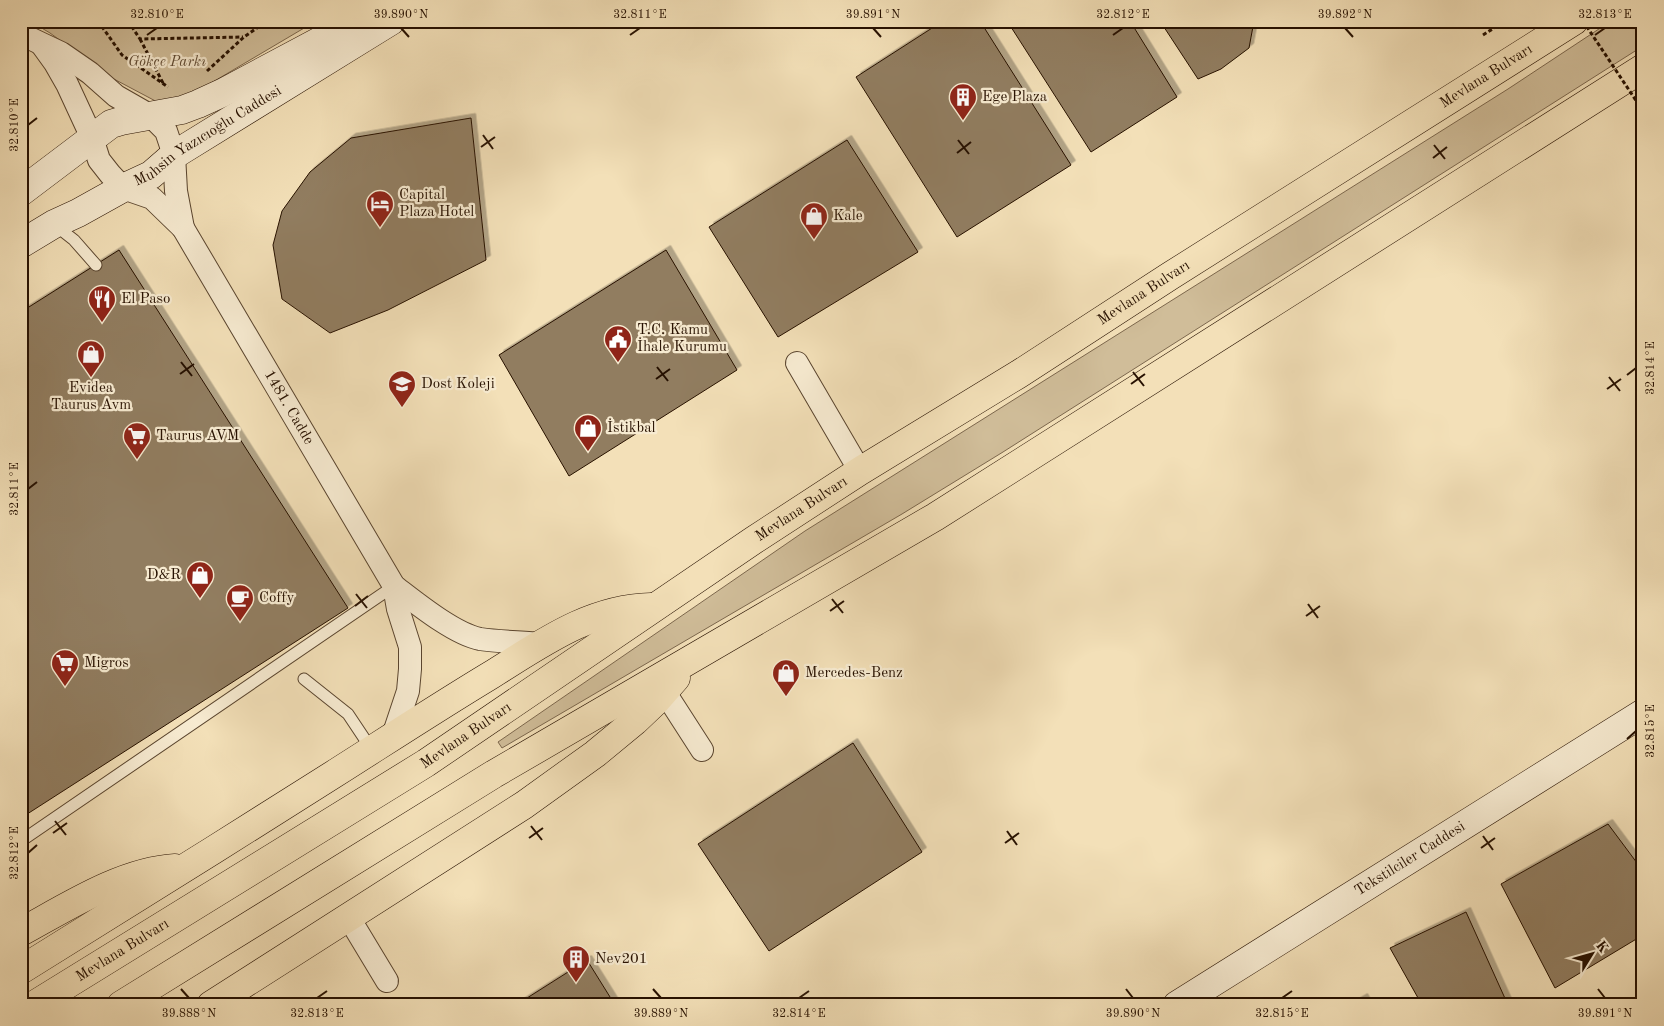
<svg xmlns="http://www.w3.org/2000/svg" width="1664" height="1026" font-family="'Old Standard TT',serif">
  <defs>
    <filter id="shadow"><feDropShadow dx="4.5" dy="-4.5" stdDeviation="0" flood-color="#0004"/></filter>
  </defs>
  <rect width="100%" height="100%" fill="#f3e0b8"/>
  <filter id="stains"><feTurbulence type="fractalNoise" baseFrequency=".004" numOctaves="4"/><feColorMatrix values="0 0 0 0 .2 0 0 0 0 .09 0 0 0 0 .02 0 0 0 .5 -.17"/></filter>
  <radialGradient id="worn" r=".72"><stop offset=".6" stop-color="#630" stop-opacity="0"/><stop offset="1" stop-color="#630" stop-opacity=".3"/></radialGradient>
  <path fill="#d0bd99" stroke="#7c674d" d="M30,21H316L179,102L163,105L112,78L50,33Z
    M1611,21H1643V46L1003,452L902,514L502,748L498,742L805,531L1508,89Z"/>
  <path fill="#917d60" stroke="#271101" filter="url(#shadow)" d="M943,21H980L1071,165L957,237L856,77Z
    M1021,21H1130L1177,97L1091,152L1011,27Z
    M1160,21H1254L1249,48L1221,69L1198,79Z
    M471,118L486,260L388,310L330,333L282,299L273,245L282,211L310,172L351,138Z
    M847,140L918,252L778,337L709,227Z
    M119,250L348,608L21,818V312Z
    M666,250L737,370L569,476L499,355Z
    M853,743L922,852L769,951L698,844Z
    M1608,824L1643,871V935L1555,988L1501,884Z
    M1466,912L1508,1005H1422L1390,948Z
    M587,960L615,1005H516Z
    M1363,998L1367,1005H1351Z"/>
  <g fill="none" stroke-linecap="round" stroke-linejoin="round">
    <g stroke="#5a452f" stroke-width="13">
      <path id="lane" d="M55,225L74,240L96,265
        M304,679L348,714L372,750
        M21,841L394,586"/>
    </g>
    <g stroke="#5a452f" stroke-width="24">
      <g id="street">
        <path d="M21,34L61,53L90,73L116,96L151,116L166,131L174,155L176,191L183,228"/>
        <path id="s1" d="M42,45L55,63L67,84L92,138L99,160L110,174L123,188L152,198L183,228L394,586L398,609L410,647V669L408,691L393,736"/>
        <path d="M797,363L860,471"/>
        <path d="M394,586C415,602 454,634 480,639C500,642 522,642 542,644"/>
        <path d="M664,691L702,750"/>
        <path d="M349,918L387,981"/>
      </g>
    </g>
    <g stroke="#271101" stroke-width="29">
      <g id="secondary">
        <path d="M21,192L111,124L121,121L182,110L198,104L222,93L357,21"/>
        <path id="s2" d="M21,244L54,224L78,213L123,188L151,175L174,155L391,21"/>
        <path id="s3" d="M1177,1005L1643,713"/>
      </g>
    </g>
    <g stroke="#271101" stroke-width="29">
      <g id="highway">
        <path d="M21,932C67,907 122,871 175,868"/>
        <path d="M21,970C126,905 230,840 334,774C386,741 438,707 491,675C541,644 590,608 651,607"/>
        <path id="s4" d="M34,1005L426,763L754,540L860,471L1019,374L1170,276L1574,21"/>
        <path d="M121,1005L494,774L935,517L1643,68"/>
        <path d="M211,1005L524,805L595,754L635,721L655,702L676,678"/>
      </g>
    </g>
    <path stroke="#271101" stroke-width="3" stroke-dasharray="4 2.5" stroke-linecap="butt" d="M98,21L122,55L168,87
      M128,21L140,39L243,37
      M1483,35L1505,21
      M140,39L163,83
      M207,71L244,37L267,21"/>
    <use href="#lane" stroke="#f7ebd1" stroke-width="11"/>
    <use href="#street" stroke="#f7ebd1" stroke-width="22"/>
    <use href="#secondary" stroke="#f7ebd1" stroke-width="28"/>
    <use href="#highway" stroke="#f3e0b8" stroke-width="28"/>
    <path stroke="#271101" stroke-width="3" stroke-dasharray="4 2.5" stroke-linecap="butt" d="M1583,21L1643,111"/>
  </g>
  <path fill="none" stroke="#271101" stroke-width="2" d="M401,28L409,37M873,28L881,37M1345,28L1353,37M147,35L157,28M630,35L640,28M1113,35L1123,28M1595,35L1605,28M28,125L37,118M483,135L493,149M958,140L969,154M1434,145L1445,159M481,147L495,137M957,153L971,142M1433,158L1447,147M181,362L192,376M657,367L668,381M1133,372L1144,386M180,374L194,364M1627,375L1636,368M1609,377L1620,391M656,379L670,369M1131,384L1145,374M1607,389L1621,379M28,489L37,482M356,594L367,608M832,599L843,613M1308,604L1318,618M355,606L368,596M830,611L844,601M1306,616L1320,606M1627,739L1636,731M55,821L66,835M531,826L542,840M1007,831L1017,845M53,833L67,823M1483,836L1493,850M529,838L543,828M1005,843L1019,833M1481,848L1495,838M28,853L37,845M181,989L189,998M653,989L661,998M1126,989L1133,998M1598,989L1605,998M317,998L327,991M799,998L809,991M1282,998L1292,991"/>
  <defs>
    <g id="building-pin" transform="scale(1.4375)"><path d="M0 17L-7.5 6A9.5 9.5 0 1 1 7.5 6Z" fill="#8f2418" stroke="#f7ebd1"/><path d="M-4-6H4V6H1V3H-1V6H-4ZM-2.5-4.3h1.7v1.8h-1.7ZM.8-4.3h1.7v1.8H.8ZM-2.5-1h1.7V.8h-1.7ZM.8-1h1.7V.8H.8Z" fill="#fff"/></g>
    <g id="hotel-pin" transform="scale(1.4375)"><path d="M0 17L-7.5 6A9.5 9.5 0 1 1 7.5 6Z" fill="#8f2418" stroke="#f7ebd1"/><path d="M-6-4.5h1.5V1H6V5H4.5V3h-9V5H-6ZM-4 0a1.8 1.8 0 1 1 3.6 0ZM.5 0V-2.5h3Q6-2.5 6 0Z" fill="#fff"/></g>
    <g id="shop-pin" transform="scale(1.4375)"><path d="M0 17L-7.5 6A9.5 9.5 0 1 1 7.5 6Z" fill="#8f2418" stroke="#f7ebd1"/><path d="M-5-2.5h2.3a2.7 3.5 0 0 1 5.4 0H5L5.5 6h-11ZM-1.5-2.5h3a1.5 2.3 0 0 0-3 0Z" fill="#fff"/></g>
    <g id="restaurant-pin" transform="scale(1.4375)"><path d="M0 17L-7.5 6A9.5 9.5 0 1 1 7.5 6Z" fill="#8f2418" stroke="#f7ebd1"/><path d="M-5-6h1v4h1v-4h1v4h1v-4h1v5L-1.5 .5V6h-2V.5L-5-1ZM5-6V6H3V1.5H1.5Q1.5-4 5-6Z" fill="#fff"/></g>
    <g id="civic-pin" transform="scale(1.4375)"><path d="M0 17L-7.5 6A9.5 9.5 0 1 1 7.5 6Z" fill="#8f2418" stroke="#f7ebd1"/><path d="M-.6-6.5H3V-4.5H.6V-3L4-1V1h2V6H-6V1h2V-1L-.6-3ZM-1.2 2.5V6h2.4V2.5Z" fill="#fff"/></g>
    <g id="school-pin" transform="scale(1.4375)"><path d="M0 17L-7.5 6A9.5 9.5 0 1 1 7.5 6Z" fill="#8f2418" stroke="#f7ebd1"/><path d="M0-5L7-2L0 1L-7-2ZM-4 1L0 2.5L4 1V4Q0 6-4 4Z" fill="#fff"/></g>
    <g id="supermarket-pin" transform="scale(1.4375)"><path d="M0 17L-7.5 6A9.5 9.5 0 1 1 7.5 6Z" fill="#8f2418" stroke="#f7ebd1"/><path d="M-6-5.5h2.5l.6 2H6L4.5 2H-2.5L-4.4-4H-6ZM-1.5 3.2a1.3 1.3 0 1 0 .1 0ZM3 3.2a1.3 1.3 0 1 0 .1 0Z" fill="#fff"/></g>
    <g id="cafe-pin" transform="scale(1.4375)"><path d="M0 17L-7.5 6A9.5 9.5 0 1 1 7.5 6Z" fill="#8f2418" stroke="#f7ebd1"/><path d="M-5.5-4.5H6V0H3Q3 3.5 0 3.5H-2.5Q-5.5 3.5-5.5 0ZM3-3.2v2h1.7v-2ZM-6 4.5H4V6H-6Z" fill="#fff"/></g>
  </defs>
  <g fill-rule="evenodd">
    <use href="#building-pin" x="963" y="97"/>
    <use href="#hotel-pin" x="380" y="204"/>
    <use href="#shop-pin" x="814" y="216"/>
    <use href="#restaurant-pin" x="102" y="299"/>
    <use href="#civic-pin" x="618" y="339"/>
    <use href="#shop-pin" x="91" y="354"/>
    <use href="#school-pin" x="402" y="384"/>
    <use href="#shop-pin" x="588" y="428"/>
    <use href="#supermarket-pin" x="137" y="436"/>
    <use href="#shop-pin" x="200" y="575"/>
    <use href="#cafe-pin" x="240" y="598"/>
    <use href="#supermarket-pin" x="65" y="663"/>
    <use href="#shop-pin" x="786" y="673"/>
    <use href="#building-pin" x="576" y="959"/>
  </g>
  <g text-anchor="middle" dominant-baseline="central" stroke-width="4.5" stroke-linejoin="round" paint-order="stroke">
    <g font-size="15" font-style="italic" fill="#624d36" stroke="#f7ebd1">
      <text x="167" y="62">Gökçe Parkı</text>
    </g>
    <g font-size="15" fill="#271101" stroke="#f7ebd1">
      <text stroke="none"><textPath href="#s4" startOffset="1724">Mevlana Bulvarı</textPath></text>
      <text stroke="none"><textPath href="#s2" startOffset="216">Muhsin Yazıcıoğlu Caddesi</textPath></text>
      <text stroke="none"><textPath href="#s4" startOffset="1319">Mevlana Bulvarı</textPath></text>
      <text stroke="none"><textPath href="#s1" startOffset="448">1481. Cadde</textPath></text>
      <text stroke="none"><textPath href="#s4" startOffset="914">Mevlana Bulvarı</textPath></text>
      <text stroke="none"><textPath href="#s4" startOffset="509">Mevlana Bulvarı</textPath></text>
      <text stroke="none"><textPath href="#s3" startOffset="275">Tekstilciler Caddesi</textPath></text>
      <text stroke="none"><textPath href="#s4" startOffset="104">Mevlana Bulvarı</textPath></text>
    </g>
    <g font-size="15" fill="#271101" stroke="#f7ebd1" text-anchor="start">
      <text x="982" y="97">Ege Plaza</text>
      <text x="399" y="195">Capital<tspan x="399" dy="17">Plaza Hotel</tspan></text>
      <text x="833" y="216">Kale</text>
      <text x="121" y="299">El Paso</text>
      <text x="637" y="330">T.C. Kamu<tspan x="637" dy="17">İhale Kurumu</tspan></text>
      <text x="421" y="384">Dost Koleji</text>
      <text x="91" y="388" text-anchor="middle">Evidea<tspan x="91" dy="17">Taurus Avm</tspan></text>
      <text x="607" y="428">İstikbal</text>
      <text x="156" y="436">Taurus AVM</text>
      <text x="181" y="575" text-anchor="end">D&amp;R</text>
      <text x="259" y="598">Coffy</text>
      <text x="84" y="663">Migros</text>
      <text x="805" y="673">Mercedes-Benz</text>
      <text x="595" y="959">Nev201</text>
    </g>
  </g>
  <rect width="1664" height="1026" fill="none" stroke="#f3e0b8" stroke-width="55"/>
  <g transform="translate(1592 954) rotate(53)" stroke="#f7ebd1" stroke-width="4" paint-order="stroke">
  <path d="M0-4L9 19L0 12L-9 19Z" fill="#271101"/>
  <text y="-8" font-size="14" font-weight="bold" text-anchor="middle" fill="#271101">K</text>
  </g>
  <rect x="28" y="28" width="1608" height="970" fill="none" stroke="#271101" stroke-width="2"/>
  <g font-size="12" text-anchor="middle" fill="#271101">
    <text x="157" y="18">32.810°E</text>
    <text x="401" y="18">39.890°N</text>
    <text x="640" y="18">32.811°E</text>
    <text x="873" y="18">39.891°N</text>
    <text x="1123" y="18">32.812°E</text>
    <text x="1345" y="18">39.892°N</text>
    <text x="1605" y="18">32.813°E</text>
    <text transform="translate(14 125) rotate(-90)" y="4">32.810°E</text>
    <text transform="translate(1650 368) rotate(-90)" y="4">32.814°E</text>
    <text transform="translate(14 489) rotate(-90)" y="4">32.811°E</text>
    <text transform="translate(1650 731) rotate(-90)" y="4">32.815°E</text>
    <text transform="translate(14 853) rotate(-90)" y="4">32.812°E</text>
    <text x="189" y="1017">39.888°N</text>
    <text x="317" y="1017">32.813°E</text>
    <text x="661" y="1017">39.889°N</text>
    <text x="799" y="1017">32.814°E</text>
    <text x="1133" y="1017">39.890°N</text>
    <text x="1282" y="1017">32.815°E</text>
    <text x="1605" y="1017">39.891°N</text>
  </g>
  <rect width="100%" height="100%" filter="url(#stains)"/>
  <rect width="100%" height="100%" fill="url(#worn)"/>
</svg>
